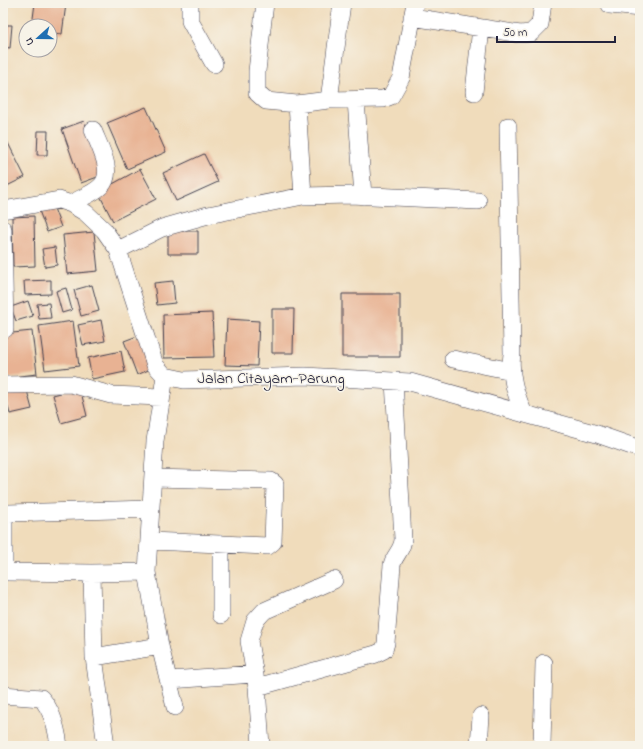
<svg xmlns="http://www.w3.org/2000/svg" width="643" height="749" font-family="'Indie Flower',sans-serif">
  <rect width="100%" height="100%" fill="#f7f3e8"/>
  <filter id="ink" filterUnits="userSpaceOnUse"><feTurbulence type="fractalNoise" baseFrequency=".025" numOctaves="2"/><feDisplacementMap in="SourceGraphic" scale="8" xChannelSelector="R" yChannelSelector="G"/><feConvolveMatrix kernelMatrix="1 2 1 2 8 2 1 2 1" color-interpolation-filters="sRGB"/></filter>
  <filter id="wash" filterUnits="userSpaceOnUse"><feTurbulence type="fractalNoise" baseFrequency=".012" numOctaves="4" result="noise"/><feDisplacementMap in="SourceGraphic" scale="16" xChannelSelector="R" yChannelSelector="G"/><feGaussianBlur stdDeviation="0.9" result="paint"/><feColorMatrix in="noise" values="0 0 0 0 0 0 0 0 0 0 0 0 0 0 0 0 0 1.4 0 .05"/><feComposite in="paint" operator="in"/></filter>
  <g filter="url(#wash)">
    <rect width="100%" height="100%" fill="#f0dcbb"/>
    <g id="blocks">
      <path fill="#e8b293" d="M35,3L66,4L62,34L50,33V26H32Z
        M3,25H12L10,48L3,47Z
        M3,101L7,121L3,122Z
        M146,107L166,152L127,169L107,123Z
        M84,121L103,175L81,183L62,129Z
        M38,131H48L47,155H37Z
        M3,133L25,177L3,188Z
        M204,154L218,182L176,201L163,173Z
        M140,169L156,199L113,221L98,192Z
        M52,203L61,227L47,232L38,208Z
        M34,216L35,266L13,267L12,217Z
        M168,231H198V254H168Z
        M94,232L98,271L67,274L63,235Z
        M55,247L57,265L45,267L42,249Z
        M51,280V294L25,295L24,281Z
        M173,281L175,303L157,305L154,283Z
        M92,285L99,311L81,316L74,290Z
        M66,288L72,310L62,313L56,291Z
        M342,294H400V357H342Z
        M28,301L33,316L16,321L11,307Z
        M49,303L51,318L39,319L37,304Z
        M272,309H294L293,353H272Z
        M212,313L214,357L164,358L163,315Z
        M227,319L259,321L257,366L225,365Z
        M101,320L105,341L83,345L78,325Z
        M73,321L79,366L45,370L39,326Z
        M32,331L37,374L3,378V334Z
        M140,335L153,368L137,375L124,341Z
        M121,351L125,372L92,379L88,358Z
        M26,387L32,409L10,414L4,392Z
        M80,388L87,416L61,423L53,395Z"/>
    </g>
  </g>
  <g filter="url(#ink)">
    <use href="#blocks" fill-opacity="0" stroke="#413e4e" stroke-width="1"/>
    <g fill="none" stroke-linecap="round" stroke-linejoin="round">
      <g stroke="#413e4e" stroke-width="18">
        <path id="minor" d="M190,3V21L214,64
          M265,3L257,71V93L266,101L297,104L303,196
          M610,5L640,8
          M412,17L520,34L531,33L540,24L543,3
          M474,92L481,28
          M329,100L342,3
          M356,100L363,196
          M297,104L329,100L383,99L391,96L401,78L415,3
          M508,126L512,354C509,375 516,395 524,414
          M71,204C80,198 93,194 101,186C115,172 99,146 93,130
          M3,210L59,200L71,204L86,213L104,230L118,250L155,365L165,376L184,380L305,376L410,382L597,434L640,449
          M3,229L5,329
          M118,250L162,228L208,215L303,196L351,195L478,201
          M453,359L512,371
          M3,385L71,384L111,395L161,397
          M150,541L268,546L273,542L275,484L271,481L153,478
          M147,572L160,646
          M92,573L7,572L4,567V519L8,513L151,509
          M221,615V544
          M94,657L160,646L175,707
          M170,680L254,674
          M257,687L376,654L384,650L386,643L392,565C394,555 403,550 403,539L394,381
          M3,695L41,698C53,711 57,730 59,746
          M106,746L94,657L92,573L147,572L155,441L165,376
          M261,746L257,687L249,641L255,621L264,611L334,580
          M479,746L481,716
          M542,746L544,663"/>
      </g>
      <use href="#minor" stroke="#fff" stroke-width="17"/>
    </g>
  </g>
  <g text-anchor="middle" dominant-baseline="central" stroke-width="3" stroke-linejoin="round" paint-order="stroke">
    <g font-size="16" fill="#22223b" stroke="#f7f3e8">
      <text x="271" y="379">Jalan Citayam-Parung</text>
    </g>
  </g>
  <rect width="643" height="749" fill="none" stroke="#f7f3e8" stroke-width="16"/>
  <g transform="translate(38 38) rotate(249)"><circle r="19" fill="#f7f3e8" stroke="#a29fa3"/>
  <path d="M0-3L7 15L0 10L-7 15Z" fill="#1f6fb2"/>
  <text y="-6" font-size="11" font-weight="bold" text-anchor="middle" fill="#22223b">U</text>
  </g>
  <path d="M497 36v6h118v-6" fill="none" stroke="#22223b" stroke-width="2"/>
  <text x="503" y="36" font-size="12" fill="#22223b" stroke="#f7f3e8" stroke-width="3" paint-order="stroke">50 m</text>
</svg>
